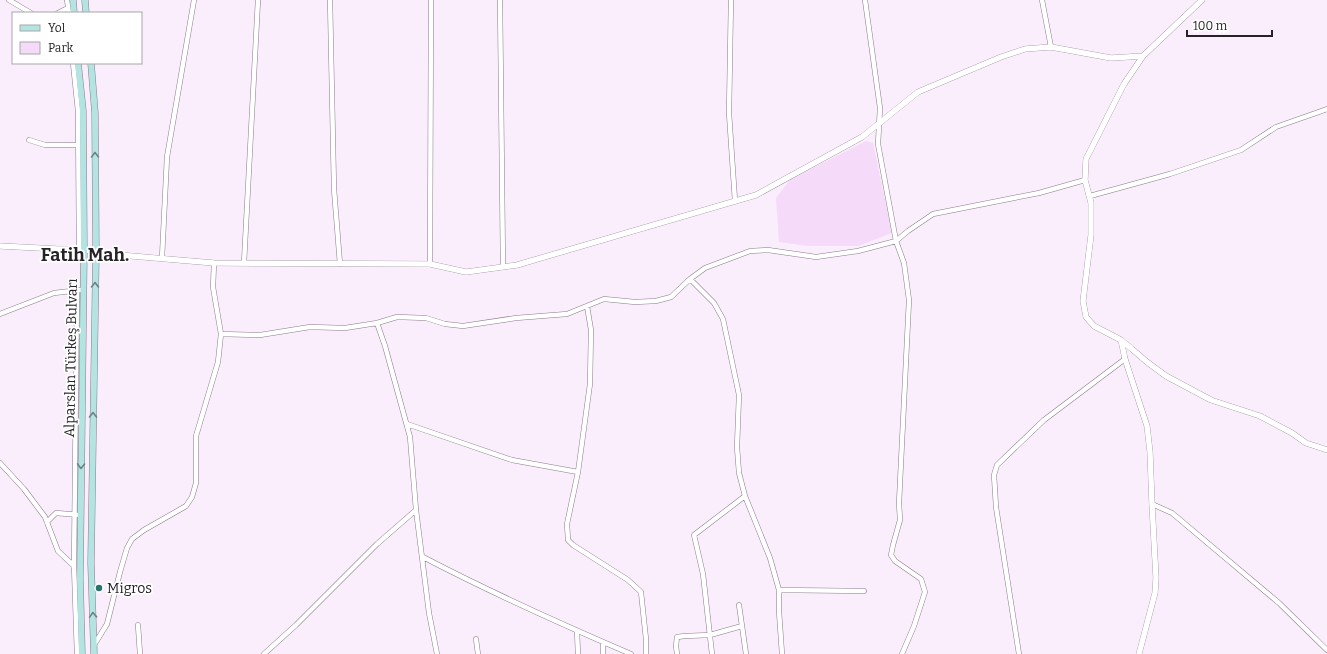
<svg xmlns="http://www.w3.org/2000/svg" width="1327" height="654" font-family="Bitter,serif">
  <rect width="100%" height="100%" fill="#faedfc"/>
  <path fill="#f6daf9" d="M866,141L873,143L892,233L858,246H808L779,242L776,198L790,180Z"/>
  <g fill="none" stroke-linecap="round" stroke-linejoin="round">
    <g stroke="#897d8a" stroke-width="5.5">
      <path id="minor" d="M9,0L31,13
        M67,0L69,13
        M330,0L334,189L340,264
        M500,0L503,267
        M731,0L729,113L735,201
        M865,0L880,108L878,144L896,241L904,263L909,300L899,503L900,520L893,545L891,555L895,561L921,579L925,592L914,626L902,654
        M1042,0L1051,47
        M58,13L68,8
        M73,63L78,111L79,249
        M29,140L45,145H78
        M1090,196L1170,174L1241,150L1276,127L1327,109
        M162,258L167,157L194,0
        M244,263L258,0
        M430,264L431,0
        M690,279L714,303L723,319L739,395L737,447L739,473L745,496L770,558L779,590V611L782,654
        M587,306L591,330L590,384L578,472L567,524L568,540L573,545L628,580L641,592L646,639V654
        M0,314L54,293L80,290
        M377,323L385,346L410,437L416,510L429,613L437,654
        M221,334L260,335L310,327L345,328L377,323L397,317L426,318L445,324L463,326L516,318L567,314L604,299L635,302L656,301L671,297L690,279L705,268L750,251L768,250L816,257L858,251L896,241L908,231L933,214L1039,193L1085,180
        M407,424L512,460L578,472
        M0,463L24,489L45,517L58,551L74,566
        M1152,504L1172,513L1279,603L1327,650
        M47,522L56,513L80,515
        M423,557C490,592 561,624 631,654
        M779,590L864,591
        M739,605L746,654
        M138,625L140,654
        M577,631L578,654
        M476,639L478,654
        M603,642V654
        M94,645L107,624L120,572L127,548L132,539L144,530L186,506L192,497L196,483V436L218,362L221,334L213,287L214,263
        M77,654L74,565L77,291
        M264,654L296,625L377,544L416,510
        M677,654L676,646L677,637L685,636L710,635L742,626
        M712,654L703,574L694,535L745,496
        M1019,654L996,507L994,475L997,465L1044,420L1125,359"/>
    </g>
    <g stroke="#897d8a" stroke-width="6">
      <path id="tertiary" d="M1202,0L1143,56L1124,84L1086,159L1085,180L1091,203V235L1083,301L1086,317L1094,326L1121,340L1132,349L1147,362L1166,376L1211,400L1260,416L1292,433L1306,443L1327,450
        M0,246L58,249H84L96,253L214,263L430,264L466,272L517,265L756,195L862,137L918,92L1001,57L1025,49L1051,47L1111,58L1143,56
        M1121,340L1125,359L1147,426L1150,452L1152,504L1156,578L1155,593L1139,654"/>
    </g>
    <g stroke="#897d8a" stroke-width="7">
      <path id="secondary" d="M73,0L74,13
        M85,0L86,13
        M78,63L83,111L84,249L80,579L82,654
        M91,63L95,113L96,253L91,563L94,654"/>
    </g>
    <use href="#minor" stroke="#fff" stroke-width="4.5"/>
    <use href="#tertiary" stroke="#fff" stroke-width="5.5"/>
    <use href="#secondary" stroke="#b3e4e2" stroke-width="6"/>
  </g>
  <defs><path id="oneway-chevron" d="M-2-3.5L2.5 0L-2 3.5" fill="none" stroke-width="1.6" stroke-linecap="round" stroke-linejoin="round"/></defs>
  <g stroke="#6c8384">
    <use href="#oneway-chevron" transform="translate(95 155) rotate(-90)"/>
    <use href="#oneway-chevron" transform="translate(95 285) rotate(-89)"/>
    <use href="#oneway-chevron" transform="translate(93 415) rotate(-89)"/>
    <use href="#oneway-chevron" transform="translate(81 466) rotate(91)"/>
    <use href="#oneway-chevron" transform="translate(93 615) rotate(-92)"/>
  </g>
  <circle fill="#29726d" stroke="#fff" stroke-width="1.5" cx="99" cy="588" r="4"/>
  <g text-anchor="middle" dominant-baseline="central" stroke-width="3.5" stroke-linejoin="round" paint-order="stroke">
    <g font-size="14" fill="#262227" stroke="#fff">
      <text transform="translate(71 358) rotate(-89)">Alparslan Türkeş Bulvarı</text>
    </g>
    <g font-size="14" fill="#262227" stroke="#fff" text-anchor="start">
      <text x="107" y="588">Migros</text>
    </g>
    <g font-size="18" font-weight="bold" fill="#262227" stroke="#fff">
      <text x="85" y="255">Fatih Mah.</text>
    </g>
  </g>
  <rect x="12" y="12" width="130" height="52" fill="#ffffff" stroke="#a8a7a9"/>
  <rect x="20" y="25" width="20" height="6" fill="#b3e4e2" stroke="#a8a7a9"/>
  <text x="48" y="32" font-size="12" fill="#262227">Yol</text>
  <rect x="20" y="42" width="20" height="12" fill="#f6daf9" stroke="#a8a7a9"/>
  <text x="48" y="52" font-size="12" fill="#262227">Park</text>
  <path d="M1187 30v6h85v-6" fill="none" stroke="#262227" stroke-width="2"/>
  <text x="1193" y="30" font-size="12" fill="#262227" stroke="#ffffff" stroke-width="3" paint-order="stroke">100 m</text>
</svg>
